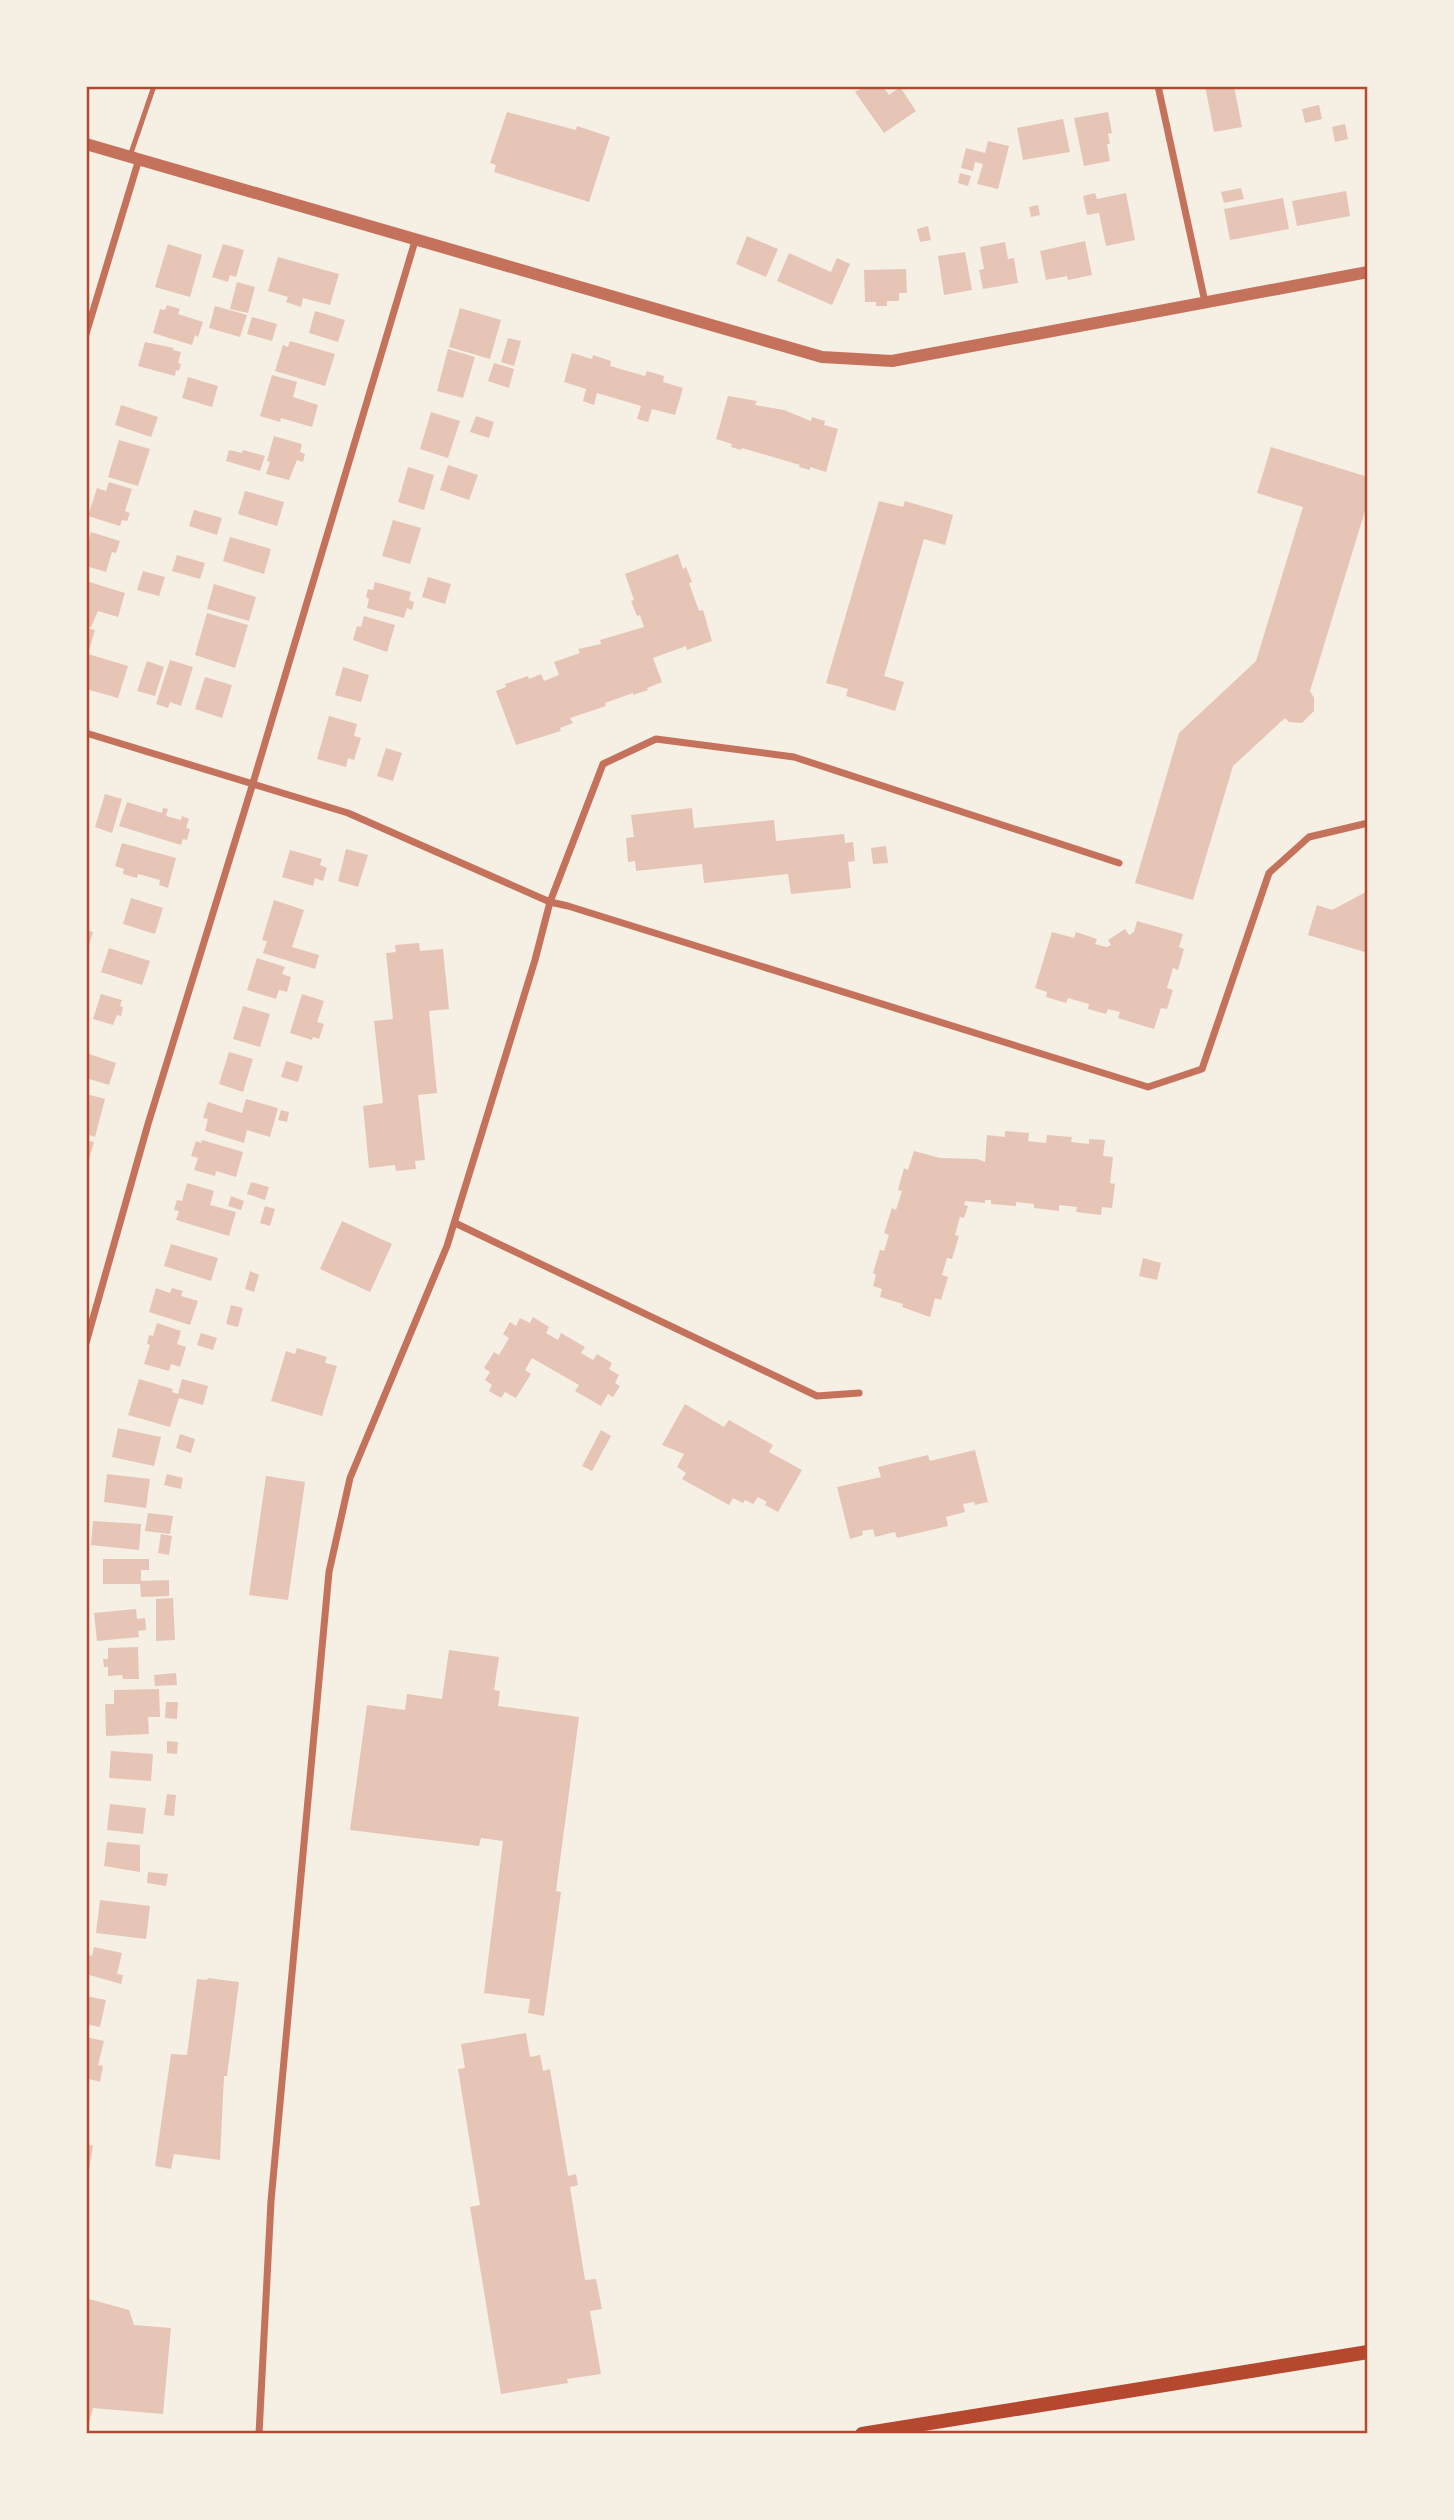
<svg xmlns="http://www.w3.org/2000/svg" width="1454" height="2520" font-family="Mulish,sans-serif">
  <rect width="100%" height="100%" fill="#f6efe4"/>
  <path fill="#e6c5b7" d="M865,86H883L889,95L900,87L916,111L884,133L855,92Z
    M1205,86H1234L1242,127L1214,132Z
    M1319,105L1322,119L1305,123L1302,109Z
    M507,112L576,130L577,126L610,137L589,202L494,172L496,165L490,163Z
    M1108,112L1112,133L1108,134L1110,144H1107L1110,161L1084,166L1074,118Z
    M1063,119L1070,152L1023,160L1017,128Z
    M1345,124L1348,139L1335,142L1332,127Z
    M988,141L1009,146L998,189L977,184L983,164L975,162L973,171L961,168L966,148L985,153Z
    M960,173L971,176L968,186L958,183Z
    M1241,188L1244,199L1224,203L1221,192Z
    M1346,191L1350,216L1297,226L1292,201Z
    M1095,193L1097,199L1126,193L1135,240L1106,246L1099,213L1087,215L1083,196Z
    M1283,198L1289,229L1230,240L1224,209Z
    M1038,205L1040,215L1031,217L1029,207Z
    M928,226L931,240L920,242L917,229Z
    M747,236L778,249L766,277L736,264Z
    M1085,241L1092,275L1068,280L1067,276L1046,280L1040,251Z
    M1005,242L1008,259L1014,258L1018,283L983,289L979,270L984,269L980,247Z
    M168,244L202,255L190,297L155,287Z
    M223,244L244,250L236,277L230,275L228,282L212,277Z
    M965,252L972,290L944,295L938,256Z
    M789,253L831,272L837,258L850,264L832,305L777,281Z
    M278,257L339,274L330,305L303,298L301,307L286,302L288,297L268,291Z
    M906,269L907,293H899V301H887V306H876V302H865L864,270Z
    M237,282L255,287L248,313L230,309Z
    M167,305L180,309L178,314L203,322L198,337L195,335L192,345L153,333L160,309L165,310Z
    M215,306L247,315L240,337L209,328Z
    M460,308L501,320L490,359L449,347Z
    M315,311L345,320L338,342L309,333Z
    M252,317L277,324L272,341L247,334Z
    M508,338L521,341L514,366L501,362Z
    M290,341L335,354L325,386L275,371L283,345L288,347Z
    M145,342L174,348L173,350L181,352L178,363L181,364L179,371L176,370L175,376L138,366Z
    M448,349L475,357L463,398L437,391Z
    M572,353L592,359L593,355L611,361L610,366L645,376L647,371L664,376L663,382L683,388L675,415L652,409L648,422L637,419L641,406L597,393L594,405L583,401L586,389L564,382Z
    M494,363L514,369L509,388L488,381Z
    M272,375L297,382L293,397L318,405L312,427L281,418L280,422L260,416Z
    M188,377L218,386L212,407L182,398Z
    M728,396L757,401L755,405L784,410L811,421L812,417L825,421L824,425L838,429L826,472L810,467V470L799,467L800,465L742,448L741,450L731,447L732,444L716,439Z
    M121,405L158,417L151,437L115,425Z
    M431,412L460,421L448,458L420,449Z
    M476,416L494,422L489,438L470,432Z
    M274,436L302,444L300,452L305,454L303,462L297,460L289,480L266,474L270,462L267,461Z
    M119,440L150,449L138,486L108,477Z
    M1271,447L1368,477V501L1310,691L1314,698V711L1302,723L1289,722L1285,718L1233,766L1193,900L1135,883L1179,733L1256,661L1303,507L1257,493Z
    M229,450L242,453L243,450L265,456L260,471L226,461Z
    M448,465L478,475L469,500L440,490Z
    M408,467L434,475L424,510L398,502Z
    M109,482L132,489L125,511L130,513L127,521L122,520L120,526L88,516L97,488L106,491Z
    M245,491L284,502L277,526L238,514Z
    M879,501L903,507L905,501L953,515L945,545L924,539L884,676L904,682L895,711L846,696L848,689L826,683Z
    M194,510L222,518L217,535L189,526Z
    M393,520L421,528L410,564L382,556Z
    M91,532L120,541L116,553L112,552L106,572L86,566V549Z
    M230,537L271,549L264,574L223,561Z
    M678,554L683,569L686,567L692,582L689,583L699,611L703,610L712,641L687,650L686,646L653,658L662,682L647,688L648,690L633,695V693L605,703L606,706L570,718L573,723L560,728L561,731L516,745L496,691L506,687L505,684L528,676L529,679L541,674L544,681L559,675L554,662L580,653L578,649L601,644L600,640L644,627L640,615L637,616L631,601L634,600L625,574Z
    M177,555L205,563L200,579L172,571Z
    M143,571L165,577L159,596L137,590Z
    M428,577L451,584L445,604L422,597Z
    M86,581L125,593L118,617L98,611L91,627L86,626Z
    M375,582L411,592L409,600L414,602L412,610L407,608L404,618L367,608L369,599L366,597L368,589L373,590Z
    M214,584L256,597L249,621L207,609Z
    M207,613L248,625L235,668L195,655Z
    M364,616L395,625L387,652L353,640L357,626L361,627Z
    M86,628L95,630L88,654L128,666L118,698L86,689Z
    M170,660L193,667L181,706L170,702L168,708L156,704Z
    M147,661L164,667L155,696L137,691Z
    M343,667L369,675L361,702L335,695Z
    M205,677L232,685L222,718L195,709Z
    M329,716L357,724L354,736L361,738L354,760L348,758L346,767L317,759Z
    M386,748L402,753L393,781L377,776Z
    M105,794L122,799L112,833L95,827Z
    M127,802L162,813L163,808L168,809L166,816L181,820L182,816L189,819L186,828L190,829L187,840L183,839L181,845L119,826Z
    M692,808L694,828L774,820L776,841L844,834L845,843L853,842L855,861L848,862L851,888L791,894L788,874L704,883L702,864L636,871L635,861L628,862L626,838L634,837L631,815Z
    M122,843L176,858L168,888L159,885L160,880L138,874L137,878L123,874L124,869L115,866Z
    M886,846L888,863L873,864L871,848Z
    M346,849L368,855L358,887L338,881Z
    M290,850L322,859L320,865L327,868L323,881L315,878L313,886L282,877Z
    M1368,887V953L1308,935L1317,905L1332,910L1366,892Z
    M131,898L163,908L155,934L123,924Z
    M274,900L304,910L292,947L319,955L315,969L263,953L267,941L262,940Z
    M1137,921L1183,934L1179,947L1184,949L1178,970L1173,968L1167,988L1173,990L1167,1009L1161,1008L1154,1029L1118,1018L1120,1012L1108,1009L1106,1014L1088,1009L1089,1004L1068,998L1066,1003L1046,997L1047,992L1035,988L1052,932L1074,938L1076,932L1097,939L1095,944L1106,947L1111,945L1108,940L1125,929L1129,935L1134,932Z
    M86,930L93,932L86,955Z
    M419,943L420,951L443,949L449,1009L429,1011L437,1093L418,1095L425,1160L415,1161L416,1169L396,1171L395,1165L369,1168L363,1106L383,1103L374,1021L393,1019L386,953L396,952L395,945Z
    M109,948L150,961L142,985L101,972Z
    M257,958L285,967L282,974L291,977L287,992L279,990L276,999L247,990Z
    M101,994L122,1000L120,1006L123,1007L121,1016L117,1015L113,1025L93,1019Z
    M302,994L324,1001L317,1022L324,1024L319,1039L313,1037L312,1040L290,1033Z
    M243,1006L270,1014L260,1047L233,1039Z
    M229,1052L253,1059L243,1092L219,1084Z
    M86,1053L116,1063L109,1085L86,1078Z
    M286,1061L303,1066L298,1082L281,1077Z
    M86,1094L105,1099L95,1137L86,1134Z
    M246,1099L278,1108L270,1137L247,1130L244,1143L205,1131L208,1119L203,1118L208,1102L242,1113Z
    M281,1110L289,1112L287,1122L278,1120Z
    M1005,1131L1029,1133L1028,1141L1046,1143L1047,1135L1072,1137L1071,1142L1089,1144V1139L1105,1140L1103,1156L1113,1157L1110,1183L1115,1184L1112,1208L1102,1207L1101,1215L1076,1212L1077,1207L1059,1205V1211L1034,1208V1204L1016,1202V1206L991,1204V1200H985V1203L965,1201L964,1205L968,1206L964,1218L960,1217L955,1235L959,1236L952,1259L947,1258L942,1275L948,1277L941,1300L935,1298L930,1317L902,1307L903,1304L880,1297L882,1289L873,1286L876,1275L873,1273L880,1250L884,1251L889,1235L884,1233L892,1208L896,1210L902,1191L898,1190L904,1168L908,1170L914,1151L940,1158L977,1159L985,1162L987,1135L1005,1137Z
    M86,1140L94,1142L86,1170Z
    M202,1140L243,1152L236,1177L216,1171L215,1176L194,1170L198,1158L191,1156L196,1141L201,1143Z
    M251,1182L269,1187L265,1200L247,1194Z
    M187,1183L214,1191L210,1205L236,1212L229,1236L176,1220L179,1211L174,1210L177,1200L182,1201Z
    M231,1196L244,1201L241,1210L228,1206Z
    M265,1206L275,1209L270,1226L260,1223Z
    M342,1221L392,1244L370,1292L320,1269Z
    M171,1244L218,1258L211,1281L164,1266Z
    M1143,1258L1161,1263L1157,1280L1139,1276Z
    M250,1271L259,1275L254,1292L245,1289Z
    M156,1288L170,1293L172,1288L183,1291L181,1296L198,1301L190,1325L149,1312Z
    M231,1305L243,1308L238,1327L226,1324Z
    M533,1317L549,1327L546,1333L558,1340L561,1333L585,1347L581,1353L593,1360L597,1354L612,1363L609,1369L619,1375L615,1383L620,1386L613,1397L608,1394L601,1406L575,1391L579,1385L532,1358L525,1370L531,1374L516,1398L505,1392L501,1398L489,1391L492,1385L485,1380L490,1372L484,1368L494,1352L499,1355L509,1338L503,1334L510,1322L516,1326L520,1318L530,1323Z
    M157,1323L181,1331L177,1344L186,1347L180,1367L171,1364L169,1371L144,1364L150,1345L147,1344L149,1335L153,1336Z
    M201,1333L217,1338L213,1350L197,1345Z
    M297,1348L327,1357L325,1363L337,1366L322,1416L271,1401L286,1351L295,1354Z
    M139,1379L173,1389L172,1392L178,1394L182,1379L208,1386L203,1405L179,1398L170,1427L128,1415Z
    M685,1404L724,1427L729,1420L773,1445L769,1452L802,1470L778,1512L765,1505L767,1502L758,1497L753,1504L745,1500L743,1503L733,1498L729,1505L682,1479L686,1473L677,1467L684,1454L662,1445Z
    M118,1428L161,1437L154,1466L112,1457Z
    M601,1430L611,1436L592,1471L582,1466Z
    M180,1434L195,1439L191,1453L176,1448Z
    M975,1450L988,1502L975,1505L974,1502L963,1504L965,1512L946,1517L948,1526L897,1538L895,1532L875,1537L873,1529L862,1531L863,1535L850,1539L837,1487L881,1477L878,1467L928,1455L930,1461Z
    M107,1474L150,1479L146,1508L104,1502Z
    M167,1474L183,1478L181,1489L164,1485Z
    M266,1476L305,1482L288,1600L249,1595Z
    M148,1513L173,1516L170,1534L145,1531Z
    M93,1521L141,1524L139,1550L91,1545Z
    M161,1534L172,1536L169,1555L158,1553Z
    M103,1559H149V1570H141V1581L169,1580V1596L141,1597L140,1584H103Z
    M173,1598L175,1640L156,1641V1599Z
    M136,1609L137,1619L145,1618L146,1630L138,1631L139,1637L97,1641L94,1613Z
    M138,1647L139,1679H123L122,1675L108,1676V1667H104L103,1659H108V1648Z
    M449,1650L499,1657L494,1690L500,1691L498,1706L579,1717L556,1891L561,1892L544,2016L528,2013L530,1999L484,1993L503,1841L481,1838L479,1846L350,1830L367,1705L405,1710L407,1694L442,1699Z
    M176,1673L177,1685L155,1686L154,1675Z
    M159,1689L160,1717H148L149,1734L106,1736L105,1704H114V1690Z
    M166,1702H178L177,1719L165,1718Z
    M167,1741L178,1742L177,1754L167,1753Z
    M111,1751L153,1754L151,1781L109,1778Z
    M167,1794L176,1795L174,1816L164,1815Z
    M110,1804L146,1808L143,1834L107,1830Z
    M107,1842L140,1845V1872L104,1866Z
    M148,1872L168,1874L166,1886L147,1883Z
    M100,1900L150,1906L146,1939L96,1933Z
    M94,1947L122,1953L117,1974L123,1975L121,1984L86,1974V1954L92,1956Z
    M208,1978L239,1982L227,2076H224L220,2160L174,2154L171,2169L155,2166L171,2054L187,2055L197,1979L207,1980Z
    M86,1996L106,2000L100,2027L86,2024Z
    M526,2033L530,2057L540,2055L543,2071L550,2069L568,2176L576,2174L578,2185L570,2187L585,2280L596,2279L602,2309L590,2311L601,2374L567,2379L568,2383L501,2394L470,2207L480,2205L458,2069L465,2068L461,2044Z
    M86,2037L104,2041L98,2065L103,2066L100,2082L86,2078Z
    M86,2144L93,2146L89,2169L86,2168Z
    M89,2299L129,2310L134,2325L171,2328L163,2414L93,2408L86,2434V2312Z"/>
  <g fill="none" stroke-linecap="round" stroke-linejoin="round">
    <path stroke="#c5725c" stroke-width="5" d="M130,156L154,86"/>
    <path stroke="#c5725c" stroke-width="7" d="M1158,86L1205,302
      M86,334L139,159
      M86,733L348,813L550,902L568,906L1148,1087L1202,1069L1269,873L1309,837L1368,823
      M455,1223L817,1396L859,1393
      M86,1343L148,1124L253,783L415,241
      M259,2434L271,2201L329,1572L350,1478L447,1246L535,960L550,902L603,764L656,739L794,757L1119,863"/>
    <path stroke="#c5725c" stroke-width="12" d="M86,144L822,357L892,361L1368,272"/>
    <path stroke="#b5482f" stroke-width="14" d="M862,2434L1368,2352"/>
  </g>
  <rect width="1454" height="2520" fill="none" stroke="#f6efe4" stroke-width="175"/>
  <rect x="88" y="88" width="1278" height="2344" fill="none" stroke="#b5482f" stroke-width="2.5"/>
</svg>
